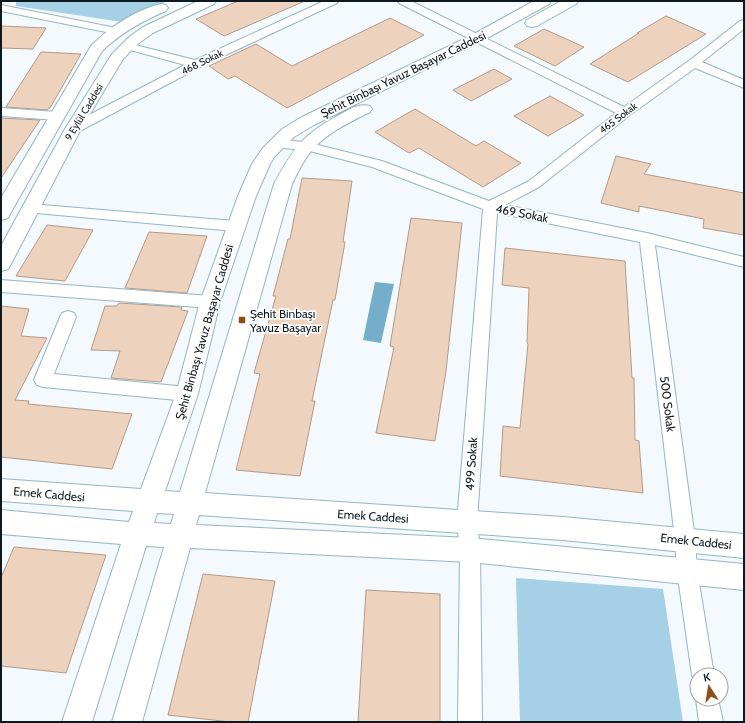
<svg xmlns="http://www.w3.org/2000/svg" width="745" height="723" font-family="Cabin,sans-serif">
  <rect width="100%" height="100%" fill="#f3f9fd"/>
  <path fill="#a6d0e5" d="M16,1H163L165,2L122,22L16,6Z
    M516,578L663,589L683,722H520Z"/>
  <path fill="#74aeca" d="M375,282L394,284L381,343L363,340Z"/>
  <path fill="#edd2bd" stroke="#b49a87" d="M238,1H305L224,36L196,19Z
    M666,16L706,34L628,82L590,64L639,33H637Z
    M390,18L424,35L287,108L235,76L228,79L209,66L256,44L292,66Z
    M1,26L46,28L33,49L1,48Z
    M544,29L584,47L555,66L514,46Z
    M41,52L81,54L50,108L47,110L6,107Z
    M494,69L512,79L471,101L453,90Z
    M550,96L584,115L548,136L514,116Z
    M415,109L476,146L484,141L521,163L483,187L419,148L409,153L375,132Z
    M1,118L40,120L1,178Z
    M616,156L651,164L644,174L744,193V235L703,228L704,219L639,206V212L601,203Z
    M302,178L352,181L343,242H345L335,300H333L312,401H315L300,476L236,470L260,374L254,373L276,296H273L288,239H290Z
    M411,218L462,223L446,371L435,441L376,433L394,347L390,346Z
    M47,225L93,230L65,281L16,276Z
    M149,232L207,236L187,293L125,288Z
    M505,248L625,261L632,378H634L635,440L639,441L643,493L500,476L503,426L520,428L528,344L527,343L529,288L502,285Z
    M119,303L182,307L181,310L188,311L161,382L111,378L120,351L91,350L105,306H117Z
    M1,306L29,309L21,336L47,338L15,400L29,401L28,404L132,414L112,469L1,457Z
    M14,547L106,555L66,673L1,666V578Z
    M203,574L275,581L248,722H231L168,715Z
    M366,590L440,594V722H358Z"/>
  <g fill="none" stroke-linecap="round" stroke-linejoin="round">
    <g stroke="#95b5c5" stroke-width="2">
      <path id="street" d="M324,1H338L337,3L200,67L78,132H68L66,129L68,126L185,65L123,48L121,46L123,44L127,43L195,60Z
        M398,1H411L624,107L690,60L740,21L744,20V29L702,62L744,80V88L695,68L630,115L539,187L505,205L647,233L744,257V267L655,245L695,539L697,570L714,675H697V684L695,683L692,675L677,570L675,539L640,242L497,213L477,522L480,550L482,722H458L460,550L457,522L483,209L372,167L306,150L272,147L270,144L272,141L277,140L306,142L382,161L489,201L529,181L616,113L399,3Z
        M1,5L116,28L120,29L122,31L120,33L116,34L1,11Z
        M1,108L57,112L62,113L63,116L62,119L57,120L1,116Z
        M30,204L235,221L240,223L242,226L240,229L235,231L25,212L23,209L25,206Z
        M1,280L210,296L216,298L218,302L216,306L210,308L1,292Z
        M68,311L74,313L76,317L54,374L187,387L193,389L196,394L193,399L187,401L43,387L37,385L34,380L60,317L62,313Z
        M697,696V699H718L723,722H699L696,699Z"/>
    </g>
    <g stroke="#95b5c5" stroke-width="2">
      <path id="secondary" d="M198,1H216L214,4L153,33L139,43L123,59L81,129L11,264L8,269L1,271V246L65,129L112,54L129,37L143,27Z
        M534,1H551L549,4L482,41L314,125L294,137L275,156L270,164L256,196L220,302L198,394L165,491L180,492L274,184C294,147 303,134 341,114C350,109 359,103 370,106L372,109L370,112C348,123 323,135 309,154C302,163 297,174 292,184L205,493L563,517L744,534V558L563,540L199,515L196,525L470,538L744,564V590L470,562L190,548L142,722H112L164,547L146,546L92,722H62L121,544L1,534V510L129,522L133,511L1,501V479L141,489L176,394L200,302L238,196L252,164L263,148L282,129L302,117L472,35ZM157,513L174,514L171,524L154,523Z
        M561,1H578L576,4L537,26L532,27L527,26L525,23L527,20Z
        M161,4L166,5L168,8L166,11C142,21 121,33 102,51L10,214L8,218L1,220V198L91,46C110,27 135,10 161,4Z"/>
    </g>
    <use href="#street" fill="#fff" fill-rule="evenodd"/>
    <use href="#secondary" fill="#fff" fill-rule="evenodd"/>
  </g>
  <rect fill="#8d4f13" stroke="#fff" stroke-width="1.5" x="238" y="316" width="8" height="8" rx="2"/>
  <g text-anchor="middle" dominant-baseline="central" stroke-width="3.5" stroke-linejoin="round" paint-order="stroke">
    <g font-size="10" fill="#0d191f" stroke="#fff">
      <text transform="translate(202 62) rotate(-26)">468 Sokak</text>
      <text transform="translate(84 112) rotate(-59)">9 Eylül Caddesi</text>
      <text transform="translate(618 118) rotate(-37)">465 Sokak</text>
    </g>
    <g font-size="12" fill="#0d191f" stroke="#fff">
      <text transform="translate(403 74) rotate(-26)">Şehit Binbaşı Yavuz Başayar Caddesi</text>
      <text transform="translate(522 213) rotate(11)">469 Sokak</text>
      <text transform="translate(204 332) rotate(-74)">Şehit Binbaşı Yavuz Başayar Caddesi</text>
      <text transform="translate(668 404) rotate(83)">500 Sokak</text>
      <text transform="translate(471 464) rotate(-86)">499 Sokak</text>
      <text transform="translate(49 494) rotate(5)">Emek Caddesi</text>
      <text transform="translate(373 516) rotate(4)">Emek Caddesi</text>
      <text transform="translate(696 541) rotate(6)">Emek Caddesi</text>
    </g>
    <g font-size="12" fill="#0d191f" stroke="#fff" text-anchor="start">
      <text x="250" y="313">Şehit Binbaşı<tspan x="250" dy="14">Yavuz Başayar</tspan></text>
    </g>
  </g>
  <rect width="745" height="723" fill="none" stroke="#0d191f" stroke-width="4"/>
  <g transform="translate(709 687) rotate(348)"><circle r="19" fill="#ffffff" stroke="#9ea3a5"/>
  <path d="M0-3L7 15L0 10L-7 15Z" fill="#8d4f13"/>
  <text y="-6" font-size="11" font-weight="bold" text-anchor="middle" fill="#0d191f">K</text>
  </g>
</svg>
